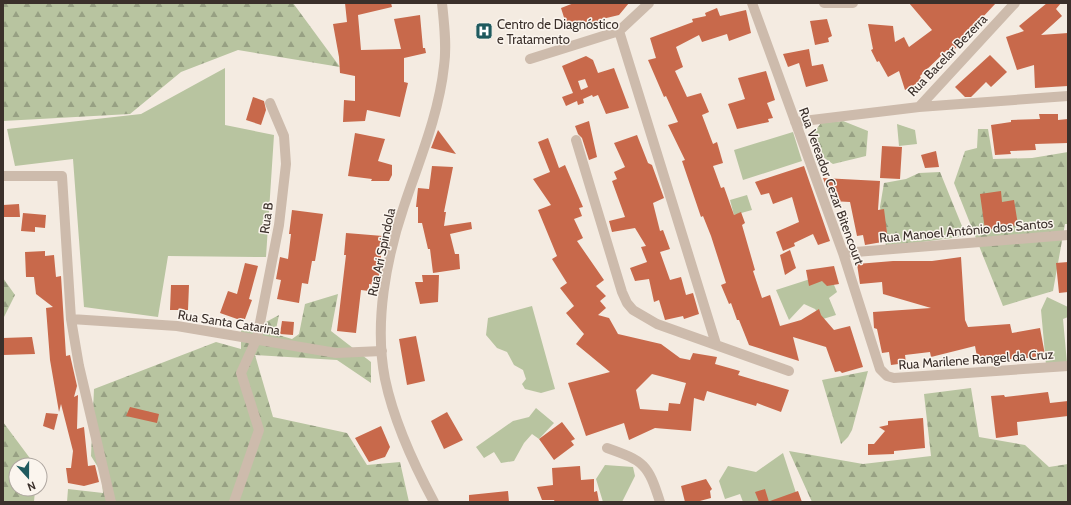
<svg xmlns="http://www.w3.org/2000/svg" width="1071" height="505" font-family="Cabin,sans-serif">
  <defs>
    <pattern id="forest-firs" width="22" height="20" patternUnits="userSpaceOnUse"><rect width="22" height="20" fill="#b8c4a0"/><path d="M5 1l3.5 6h-7zM16 11l3.5 6h-7z" fill="#97a083"/></pattern>
  </defs>
  <rect width="100%" height="100%" fill="#f4ebe1"/>
  <path fill="#b8c4a0" d="M225,68V125L274,135L266,257L168,256L158,317L84,307L73,159L15,166L7,129L141,114Z
    M897,124L915,130L917,144L899,146Z
    M793,132L802,161L743,180L734,150Z
    M747,195L752,210L734,215L730,200Z
    M829,273L837,292L829,298L836,315L823,319L815,309L804,304L789,320L776,290Z
    M1047,297L1068,307V317L1063,319L1067,363L1046,365L1041,310Z
    M532,306L555,389L541,393L525,389L522,384L526,379L523,370L514,365L507,352L497,348L486,335L488,318Z
    M536,408L554,423L539,439L532,434L524,443L514,461L501,463L494,452L484,458L476,447L513,421L529,417Z
    M783,453L799,502H743L740,494L725,499L719,481L728,466L756,472Z
    M605,465L633,467L635,476L622,502H603L596,479Z"/>
  <path fill="url(#forest-firs)" d="M3,3H293L340,67L238,50L181,72L130,114L3,121Z
    M843,121L868,131L866,156L833,164C821,157 814,148 812,135L821,123Z
    M978,129H988L993,159L1032,158L1068,152V224H1065L1053,291L1003,306L954,183L965,151L977,148Z
    M940,172L966,236L886,247L880,207L884,183L906,179L919,173Z
    M3,278L15,295L3,319Z
    M338,294L331,331L371,362V383L337,360L255,355L273,417L347,433L367,465L400,462L409,502H67L68,489L103,493L101,472L91,456L94,389L216,342L241,349V329L266,322L279,315L275,334L292,339L299,334L305,304Z
    M868,371L852,430L848,437L841,444L822,380Z
    M971,388L979,437L1025,445L1049,467L1068,464V502H812L789,451L863,464L931,456L924,394Z
    M3,422L35,465H16V489H35L34,502H3Z"/>
  <path fill="#c8694b" fill-rule="evenodd" d="M345,3H391L392,7L358,15L361,50L401,49L394,19L420,15L423,48H425L426,53L404,58V82L408,83L400,117L367,110L365,121L343,122L344,100L355,101V76L340,73L339,57L333,24L347,22Z
    M574,3H629L619,15L598,20V22L588,25L587,23L568,30L561,8Z
    M909,3H996L981,19L983,21L972,34L950,53L947,50L920,76L922,81L905,90L899,71L888,77L879,61L877,62L871,50L873,49L868,24L893,26L895,42L904,37L909,47L932,30Z
    M1047,3H1061L1056,9L1062,16L1041,35L1068,33V86L1035,88L1034,65L1017,70L1006,37L1024,31L1019,26Z
    M717,8L720,16L746,10L751,33L729,41L727,34L702,42L699,35L676,47L683,67L675,71L687,97L701,93L709,112L702,115L713,144L717,142L723,163L713,166L721,188L724,187L734,215L741,212L745,223L742,225L755,270L753,271L762,298L770,295L780,326L801,320L819,309L821,315L834,330L850,326L863,367L842,373L840,371L835,372L826,347L793,337L799,361L749,345L739,320H737L731,303L729,304L721,285L726,283L711,236L703,216L701,217L682,161L685,160L668,125L678,122L666,96L664,97L648,60L656,58L650,38L693,22L692,19L706,16L705,13Z
    M827,19L832,36L828,38L829,42L815,45L810,21Z
    M809,49L812,66L823,64L828,81L806,87L799,63L788,67L783,54Z
    M990,55L1007,72L991,87L986,82L971,97H965L955,87Z
    M586,56L593,60L598,73L614,68L629,108L606,114L598,95L593,97L592,95L583,99L584,103L578,105L577,101L566,106L562,97L573,93L562,66ZM585,79L588,87L581,90L578,81Z
    M766,71L775,100L767,103L773,118L768,119L769,122L737,129L728,104L745,99L738,78Z
    M253,97L264,101L266,110L261,125L246,120Z
    M1039,114H1058V120L1068,119V143L1035,144L1036,150L1010,151L1011,154L995,155L991,125L1011,122V120L1040,119Z
    M589,121L597,157L589,160L582,138L578,134L575,126Z
    M438,130L456,154L431,148Z
    M355,133L385,139L378,161L392,165V175L389,181H371L372,179L348,176Z
    M637,135L648,163L652,165L664,198L653,203L660,231L663,230L670,249L660,252L670,280L681,277L686,295L693,293L699,314L684,319L683,316L665,320L659,300L654,302L649,279L635,281L630,268L647,262L641,247L646,246L635,228L612,232L609,221L625,217L612,181L617,179L614,172L625,167L614,143Z
    M548,138L559,168L565,165L583,207L579,208L582,216L574,219L583,238L577,241L604,280L596,286L606,296L600,301L606,308L598,315L609,318L618,334L661,344L680,358L690,360L693,353L717,357L715,364L740,371L738,375L789,390L781,412L757,403L756,406L707,391L704,401L694,398L691,431L655,428L629,440L624,423L586,436L568,383L610,372L576,344L584,334L566,313L574,306L560,288L567,283L552,259L557,256L538,210L551,205L533,179L550,172L538,142ZM652,374L686,383L680,404L669,403L668,411L640,409L636,390Z
    M882,146L902,147L900,179L880,178Z
    M936,151L939,167L925,168L921,155Z
    M432,166L453,167L444,212H446L444,226L471,222L472,229L450,234L455,254H459L460,269L433,273L430,249H428L422,223H418V207H416L418,188L429,189Z
    M804,166L830,241L818,245L813,234L794,243L795,246L783,251L776,232L799,222L792,197L773,204L769,193L761,195L755,182Z
    M823,178L880,181L878,210L884,209L888,241L865,245L863,235L857,236L850,202L831,201Z
    M1001,191L1002,202L1014,200L1018,225L985,230L980,194Z
    M19,204L20,217H3V205Z
    M292,210L323,214L315,261H312L308,284L302,283L299,303L277,299L281,280L276,279L280,257L288,259L291,234H289Z
    M23,213L46,215L45,228L35,227V232L21,231Z
    M346,233L383,236L378,285L369,284V291L361,290L356,333L337,331L346,255H344Z
    M790,250L796,268L785,275L780,255Z
    M45,251V256L54,255L56,277L61,276L66,356L70,355L77,386L74,397L78,395L77,429L84,427L88,466L95,465L99,482L84,486L68,483L66,468H71L73,451L61,404L59,412L50,360L46,308L53,307L36,294L34,277H26L25,252Z
    M961,257L965,320L968,327L1010,324L1012,333L1040,328L1045,355L1022,359H1002L1001,356L978,362L975,346L931,357L930,352L905,355L906,363L891,365L889,352L882,353L877,329L874,328L873,312L931,308L883,294L882,282L860,284L857,264L893,261H932Z
    M1068,262V292L1059,293L1056,263Z
    M245,263L258,266L249,299L252,300L245,319L240,320L220,313L228,291L237,294Z
    M834,266L839,284L827,286L822,281L809,286L806,270Z
    M422,275H439L438,302L420,304L415,282H423Z
    M171,285H189L188,310H170Z
    M282,321L294,322L293,335L280,334Z
    M416,336L425,381L407,385L399,339Z
    M32,337L35,354L3,355V338Z
    M1048,392L1050,403L1068,401V416L1017,422L1018,435L996,438L991,396L1004,395L1005,397Z
    M130,407L159,414L157,423L126,416Z
    M447,412L463,440L444,449L431,421Z
    M46,413L58,414L54,430L43,426Z
    M923,418L925,448L894,451V454L868,455V444H874L885,431L879,427L888,425V421Z
    M562,422L575,439L571,441L574,445L554,460L539,439Z
    M381,426L390,447L385,457L369,462L355,438Z
    M580,466L581,480L594,479V492L597,491L599,502H555L554,500H542L537,487L553,485L552,468Z
    M706,479L712,489L710,491L711,498L696,502H685L681,486Z
    M765,489L769,502H759L755,492Z
    M508,491L509,502H469V495Z
    M798,491L802,502H770V501Z"/>
  <g fill="none" stroke-linecap="round" stroke-linejoin="round">
    <path stroke="#cdbbac" stroke-width="10" d="M752,3L843,253L880,369L887,376L894,378L1068,366
      M824,3H853
      M619,31L716,344
      M530,59L619,31L649,3
      M919,107L1068,96
      M795,122L919,107L1015,3
      M576,140L622,292L627,303L633,310L657,324L789,371
      M3,176H62L71,319L79,366L111,502
      M843,253L1068,235
      M71,319L177,326L336,353L382,351
      M607,448C644,461 648,464 660,502
      M234,502L259,430L241,373L257,338L279,225L286,164L284,136L270,103
      M434,502C413,463 394,422 385,379C374,323 386,259 404,206C419,161 439,114 444,66C447,46 444,23 442,3"/>
  </g>
  <defs>
    <g id="hospital-square" transform="scale(0.9)"><rect x="-9" y="-9" width="18" height="18" rx="4" fill="#1f5a5e" stroke="#fbf5ee"/><path d="M-5-5h3v3.5h4V-5h3V5h-3V1.5h-4V5h-3Z" fill="#fff"/></g>
  </defs>
  <g fill-rule="evenodd">
    <use href="#hospital-square" x="484" y="31"/>
  </g>
  <g text-anchor="middle" dominant-baseline="central" stroke-width="3" stroke-linejoin="round" paint-order="stroke">
    <g font-size="13" fill="#3b302b" stroke="#fbf5ee" text-anchor="start">
      <text x="497" y="24">Centro de Diagnóstico<tspan x="497" dy="15">e Tratamento</tspan></text>
    </g>
    <g font-size="13" fill="#3b302b" stroke="#fbf5ee">
      <text transform="translate(947 55) rotate(-46)">Rua Bacelar Bezerra</text>
      <text transform="translate(832 186) rotate(70)">Rua Vereador Cezar Bitencourt</text>
      <text transform="translate(266 218) rotate(-82)">Rua B</text>
      <text transform="translate(966 230) rotate(-5)">Rua Manoel Antônio dos Santos</text>
      <text transform="translate(381 252) rotate(-78)">Rua Ari Spindola</text>
      <text transform="translate(229 322) rotate(9)">Rua Santa Catarina</text>
      <text transform="translate(976 359) rotate(-4)">Rua Marilene Rangel da Cruz</text>
    </g>
  </g>
  <rect width="1071" height="505" fill="none" stroke="#3b302b" stroke-width="8"/>
  <g transform="translate(28 477) rotate(159)"><circle r="19" fill="#fbf5ee" stroke="#aea6a0"/>
  <path d="M0-3L7 15L0 10L-7 15Z" fill="#1f5a5e"/>
  <text y="-6" font-size="11" font-weight="bold" text-anchor="middle" fill="#3b302b">N</text>
  </g>
</svg>
